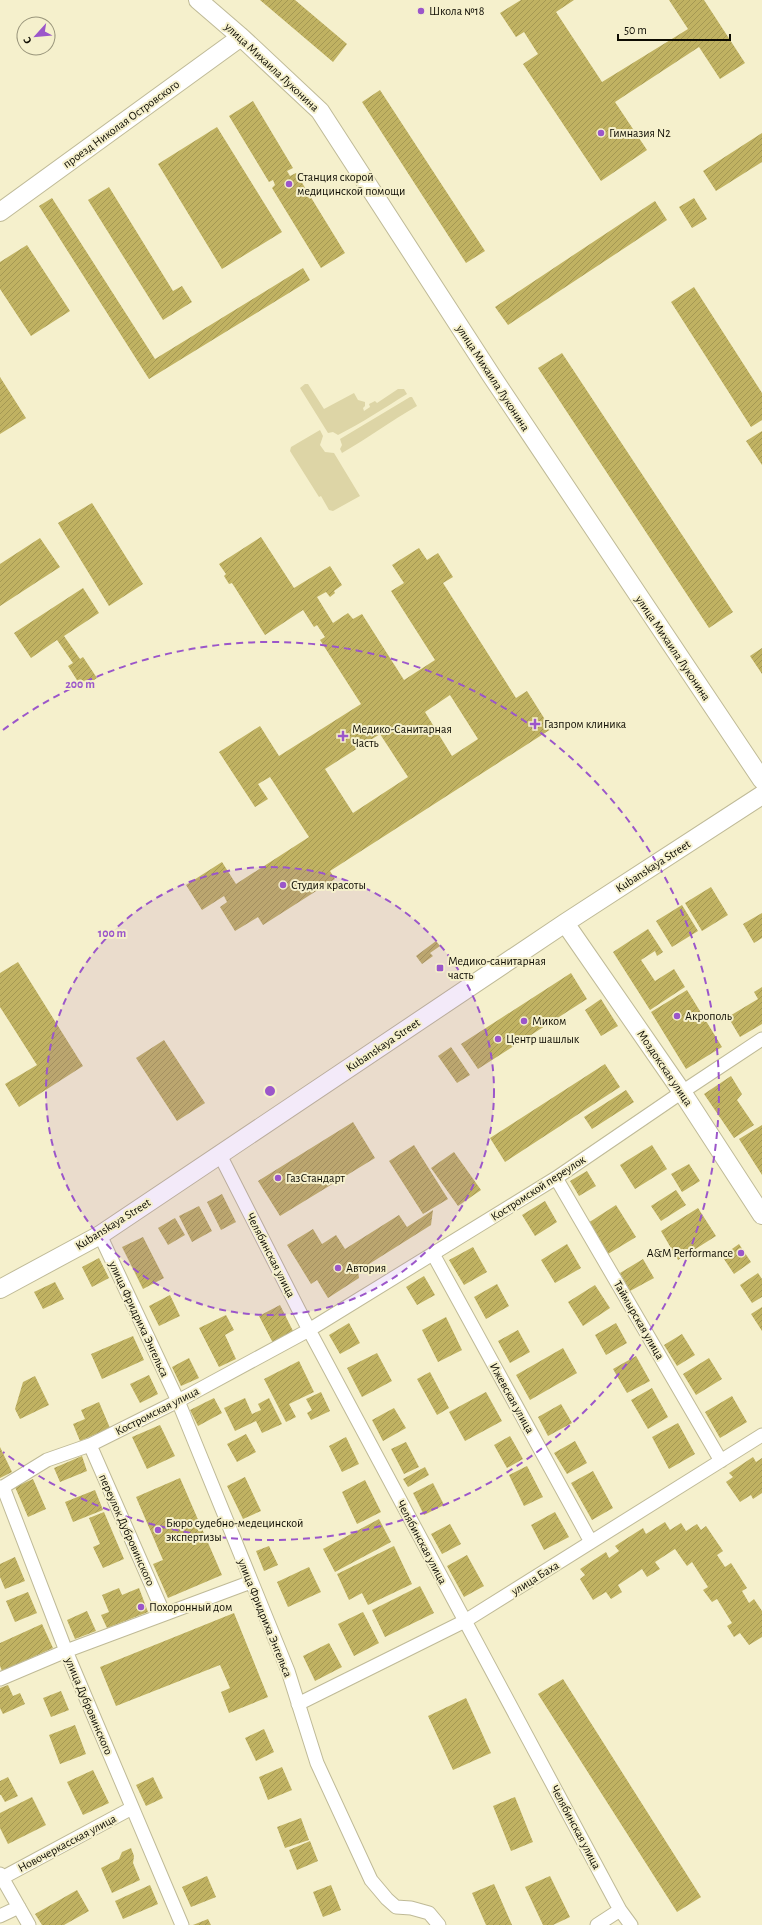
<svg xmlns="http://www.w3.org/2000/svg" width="762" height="1925" font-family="'Alegreya Sans',sans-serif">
  <defs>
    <pattern id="building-hatch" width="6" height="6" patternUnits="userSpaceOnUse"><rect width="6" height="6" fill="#c0b262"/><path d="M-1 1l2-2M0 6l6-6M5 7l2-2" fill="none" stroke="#a49853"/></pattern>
  </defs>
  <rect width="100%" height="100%" fill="#f5f0cc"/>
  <path fill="#ddd5a6" d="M305,384H308L324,409L354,393L358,400L365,402V406L363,408L364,411L370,407L369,404L375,401L377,403L398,389H404L407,394C384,408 362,423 338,435L333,432L328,433L300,388Z
    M410,397H412L417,406C391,421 368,438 342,453L340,449L342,445L340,439Z
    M320,430L323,436L320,445L325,452L334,453L360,496L333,511L329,510L321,496L319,497L290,451L291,447Z"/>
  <path fill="url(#building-hatch)" fill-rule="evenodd" d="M260,0H295L347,44L333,62Z
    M521,0H574L556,12L602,82L688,29L669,0H704L745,63L720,79L699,47L615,102L647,150L601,181L523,64L538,54L524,32L516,37L500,13Z
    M380,90L485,251L466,263L362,102Z
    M253,101L293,168L287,171L290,176L296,173L345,253L321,268L272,188L275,185L273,180L269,182L229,116Z
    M217,127L282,232L222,269L158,164Z
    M762,133V162L716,191L703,171Z
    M109,187L173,291L182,286L192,302L163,320L88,200Z
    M52,198L155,359L303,268L310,280L149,379L39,206Z
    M694,198L707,219L692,228L679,207Z
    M655,201L667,220L508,325L495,307Z
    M27,245L70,311L31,336L0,289V262Z
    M694,287L762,393V420L751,427L671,302Z
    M562,353L733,612L709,628L538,368Z
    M0,377L26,418L0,434Z
    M762,431V465L746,441Z
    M92,503L143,584L109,606L58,523Z
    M261,537L294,588L330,566L342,585L334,591L335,593L330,597L326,592L317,597L333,623L348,613L353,619L362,614L404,680L435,660L391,591L404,583L392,565L419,548L427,560L438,553L453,577L443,583L516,698L527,691L551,729L330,871L335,879L263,925L258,917L235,931L220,907L227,902L224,896L202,910L186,885L222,862L236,884L309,837L270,777L258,784L268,799L255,807L219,752L260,726L279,756L361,704L320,640L325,637L317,625L314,627L303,610L265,635L232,583L229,584L224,576L226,574L219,564ZM450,695L478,739L452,756L425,712ZM380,734L408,777L353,813L325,769Z
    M40,538L60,567L0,606V564Z
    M83,588L99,613L64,636L80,659L83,657L97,678L82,688L68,666L73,663L57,640L31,658L14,633Z
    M762,648V674L750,656Z
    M711,887L728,915L702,931L685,903Z
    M682,905L698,931L672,947L656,921Z
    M762,913V938L754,943L743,924Z
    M648,929L663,952L657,956L655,951L641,960L655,981L674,969L685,987L650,1010L613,952Z
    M436,941L440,946L430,953L433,956L422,964L416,956Z
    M18,962L83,1066L19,1107L5,1084L37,1065L0,1007V973Z
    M571,973L587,999L478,1069L461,1044Z
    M762,987V1024L740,1037L728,1017L758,999L754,992Z
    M687,990L722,1047L686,1069L651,1012Z
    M601,999L618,1026L601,1036L585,1010Z
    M164,1040L205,1103L177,1121L136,1058Z
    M451,1047L470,1075L457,1083L438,1056Z
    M605,1064L620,1087L505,1162L490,1138Z
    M731,1076L742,1094L737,1100L754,1125L734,1138L704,1094Z
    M626,1090L634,1102L592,1129L584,1117Z
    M353,1122L375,1158L280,1216L258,1181Z
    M762,1125V1175L739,1139Z
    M414,1145L448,1199L423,1214L389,1161Z
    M652,1145L667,1169L635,1189L620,1165Z
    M454,1152L481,1190L458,1206L431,1168Z
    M689,1164L700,1181L682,1192L671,1174Z
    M587,1171L596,1186L579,1196L570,1181Z
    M676,1190L686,1205L661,1221L651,1206Z
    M222,1194L236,1222L221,1230L207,1202Z
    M545,1201L557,1222L535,1236L522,1215Z
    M616,1205L636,1237L608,1254L588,1223Z
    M199,1206L212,1231L192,1242L179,1216Z
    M698,1208L716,1236L678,1260L661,1231Z
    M433,1210L431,1225L358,1271L359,1278L328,1298L317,1280L311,1284L287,1245L313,1229L322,1244L336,1235L345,1249L399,1215L407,1227Z
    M175,1218L185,1235L168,1245L158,1228Z
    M143,1237L164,1278L143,1289L122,1247Z
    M567,1244L581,1268L555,1283L541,1260Z
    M739,1244L751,1262L734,1274L722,1256Z
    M473,1247L487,1272L464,1285L449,1260Z
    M99,1258L109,1278L92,1287L82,1267Z
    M643,1259L654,1278L630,1291L620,1273Z
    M758,1273L762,1279V1297L752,1303L740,1285Z
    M424,1276L435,1295L417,1305L406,1287Z
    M55,1282L64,1299L43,1309L34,1292Z
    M497,1284L509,1306L486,1319L474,1297Z
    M595,1285L610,1308L583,1326L568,1302Z
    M170,1295L180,1316L159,1326L149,1306Z
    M280,1305L294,1333L273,1343L259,1316Z
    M762,1307V1331L751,1314Z
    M226,1315L234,1330L225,1335L236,1359L219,1367L199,1328Z
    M446,1317L462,1350L438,1362L422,1330Z
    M349,1323L360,1343L340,1354L329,1335Z
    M616,1323L627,1343L606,1355L595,1335Z
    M518,1330L530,1352L510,1363L498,1341Z
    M682,1334L695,1355L677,1366L664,1345Z
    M133,1336L144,1360L102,1379L91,1354Z
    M563,1348L577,1373L530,1400L516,1375Z
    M377,1353L392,1381L362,1397L347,1368Z
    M636,1356L650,1381L627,1393L613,1369Z
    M189,1358L199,1378L181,1386L172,1367Z
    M709,1358L722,1379L696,1395L683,1374Z
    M299,1361L314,1392L289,1404L296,1417L286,1422L264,1379Z
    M430,1372L449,1408L437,1415L417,1379Z
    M149,1375L158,1394L140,1403L130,1384Z
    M35,1376L49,1405L20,1419L15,1409L23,1382Z
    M652,1388L668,1417L648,1429L631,1400Z
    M321,1392L330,1411L311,1420L307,1413L312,1410L306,1399Z
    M486,1392L502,1421L465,1441L449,1412Z
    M732,1396L747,1422L720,1438L705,1412Z
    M214,1398L222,1413L198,1426L190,1410Z
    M245,1398L252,1414L261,1410L258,1404L269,1398L282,1424L262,1433L256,1421L235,1431L224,1408Z
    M99,1402L110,1428L80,1441L73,1424L85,1419L81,1410Z
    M561,1404L572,1423L548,1436L538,1417Z
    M394,1408L406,1428L383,1441L372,1420Z
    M678,1423L695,1454L669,1469L652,1437Z
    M160,1425L175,1456L147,1469L132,1437Z
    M246,1434L256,1452L237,1462L227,1444Z
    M510,1436L523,1459L507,1468L494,1445Z
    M346,1437L359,1464L342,1472L329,1446Z
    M575,1441L587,1463L567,1474L554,1453Z
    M406,1442L419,1467L404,1474L391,1449Z
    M0,1447L12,1472L0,1478Z
    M82,1456L87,1471L60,1482L54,1468Z
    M753,1457L756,1462L762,1458V1493L753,1499L751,1495L740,1502L726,1482L733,1477L729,1473Z
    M527,1466L543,1497L524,1506L509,1475Z
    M425,1467L429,1475L408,1487L403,1479Z
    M593,1471L613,1508L592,1520L571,1483Z
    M245,1477L261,1511L243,1519L227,1486Z
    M180,1478L222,1575L168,1598L153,1564L163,1560L136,1497Z
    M33,1479L46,1509L28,1517L15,1487Z
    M365,1480L381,1512L357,1524L342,1492Z
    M433,1483L444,1505L424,1515L413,1493Z
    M95,1490L103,1510L73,1522L65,1502Z
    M104,1512L124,1559L103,1568L93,1547L100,1544L89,1518Z
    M555,1512L569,1537L544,1550L531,1525Z
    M379,1519L391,1542L335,1572L323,1549Z
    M665,1522L670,1530L681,1523L686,1531L697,1524L701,1530L706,1526L723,1551L717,1555L725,1567L731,1563L747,1588L742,1591L749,1603L754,1599L762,1611V1637L749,1645L740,1633L734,1637L727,1626L732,1623L717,1599L712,1602L703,1590L708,1587L692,1562L687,1566L675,1549L655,1562L660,1569L647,1577L642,1569L618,1585L622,1592L611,1599L606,1592L593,1600L580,1579L585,1575L580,1569L606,1552L609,1558L619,1551L615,1546L643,1528L646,1534Z
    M450,1524L461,1544L442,1554L431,1534Z
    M269,1546L278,1565L264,1571L256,1551Z
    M394,1546L412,1584L368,1605L362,1593L349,1600L337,1574Z
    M467,1555L484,1586L464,1597L447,1566Z
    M15,1557L25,1581L5,1589L0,1577V1564Z
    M309,1567L321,1592L288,1607L277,1582Z
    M420,1586L434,1613L385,1637L372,1610Z
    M119,1588L122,1595L139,1588L148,1612L107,1628L101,1615L109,1612L102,1595Z
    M28,1592L37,1613L15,1622L6,1601Z
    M87,1611L96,1631L75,1639L67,1620Z
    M363,1612L379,1643L354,1656L338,1624Z
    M234,1613L268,1697L229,1713L221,1692L230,1688L220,1665L116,1706L100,1667Z
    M42,1624L53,1648L2,1671L0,1666V1643Z
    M329,1643L342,1667L315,1681L303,1656Z
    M563,1679L701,1897L677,1912L538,1694Z
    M8,1685L13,1696L20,1693L25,1704L3,1714L0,1708V1688Z
    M61,1691L69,1710L51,1717L43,1698Z
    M466,1698L491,1753L453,1770L428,1716Z
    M75,1725L86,1754L60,1764L49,1735Z
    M264,1729L274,1752L256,1761L245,1738Z
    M282,1767L292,1790L268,1800L259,1777Z
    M93,1770L109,1803L83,1815L67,1782Z
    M8,1777L18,1796L5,1802L1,1795H0V1781Z
    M153,1777L163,1798L146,1806L136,1785Z
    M32,1797L46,1825L8,1844L0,1828V1813Z
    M515,1797L533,1842L511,1851L493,1806Z
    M301,1818L309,1840L285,1848L277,1827Z
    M310,1841L318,1861L297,1870L289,1850Z
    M131,1848L134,1856L133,1863L140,1880L112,1893L101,1868L119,1859L122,1852Z
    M207,1876L216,1897L191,1907L182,1887Z
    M550,1876L570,1917L553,1925H543L525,1887Z
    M494,1884L512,1925H486L472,1893Z
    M150,1885L158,1904L123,1919L115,1901Z
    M331,1885L341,1910L323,1917L313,1892Z
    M77,1890L89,1911L64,1925H42L35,1914Z
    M208,1919L211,1925H193Z"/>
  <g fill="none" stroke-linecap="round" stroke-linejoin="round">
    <g stroke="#bfba97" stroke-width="15">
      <path id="street" d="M220,1155L309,1330L620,1910L631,1925
        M556,1178L721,1461
        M100,1235L178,1401L288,1671L317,1763L371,1880L387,1899L396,1907L411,1908L429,1913L439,1925
        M433,1254L591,1542
        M90,1445L164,1614
        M0,1487H3L66,1651L182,1925
        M3,1487L47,1460L90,1445L178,1401L309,1330L556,1178L682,1092L762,1039
        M0,1679L66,1651L251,1582
        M298,1704L465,1621L762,1435
        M0,1874L29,1925
        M2,1878L132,1808
        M0,1916L19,1907
        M597,1925L620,1910"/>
    </g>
    <g stroke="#bfba97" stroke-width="20">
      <path id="secondary" d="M198,0L241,37L320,111L491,375L762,780
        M0,212L241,37
        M565,923L682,1092L762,1215
        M0,1289L100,1235L565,923L762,795"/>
    </g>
    <use href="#street" stroke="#fff" stroke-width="13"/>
    <use href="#secondary" stroke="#fff" stroke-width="18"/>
  </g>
  <circle cx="270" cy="1091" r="224" fill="#9b56ca" fill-opacity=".12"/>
  <g fill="none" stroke="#9b56ca" stroke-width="2" stroke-dasharray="7 5">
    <circle cx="270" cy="1091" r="224"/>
    <path d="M3 730A449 449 0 1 1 3 1452"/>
  </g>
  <g fill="#9b56ca" stroke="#f5f0cc" stroke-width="1.5">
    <circle cx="421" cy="11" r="4"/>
    <circle cx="601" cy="133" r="4"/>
    <circle cx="289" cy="184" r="4"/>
    <path d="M533 718h4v4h4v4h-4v4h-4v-4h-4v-4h4z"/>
    <path d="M341 730h4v4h4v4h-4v4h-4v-4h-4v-4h4z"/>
    <circle cx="283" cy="885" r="4"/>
    <rect x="436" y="964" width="8" height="8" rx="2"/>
    <circle cx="677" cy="1016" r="4"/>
    <circle cx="524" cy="1021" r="4"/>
    <circle cx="498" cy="1039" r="4"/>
    <circle cx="278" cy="1178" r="4"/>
    <circle cx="741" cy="1253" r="4"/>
    <circle cx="338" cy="1268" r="4"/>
    <circle cx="158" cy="1530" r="4"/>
    <circle cx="141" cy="1607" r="4"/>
  </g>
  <g text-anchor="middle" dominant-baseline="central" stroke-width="4" stroke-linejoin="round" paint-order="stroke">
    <g font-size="12" fill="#0e0c02" stroke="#f5f0cc" text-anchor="start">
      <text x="429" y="11">Школа №18</text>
      <text x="609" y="133">Гимназия N2</text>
      <text x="297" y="177">Станция скорой<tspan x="297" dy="14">медицинской помощи</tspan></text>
      <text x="544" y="724">Газпром клиника</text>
      <text x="352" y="729">Медико-Санитарная<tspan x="352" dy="14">Часть</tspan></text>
      <text x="291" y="885">Студия красоты</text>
      <text x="448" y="961">Медико-санитарная<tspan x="448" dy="14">часть</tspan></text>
      <text x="685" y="1016">Акрополь</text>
      <text x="532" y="1021">Миком</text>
      <text x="506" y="1039">Центр шашлык</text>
      <text x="286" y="1178">ГазСтандарт</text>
      <text x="733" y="1253" text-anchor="end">A&amp;M Performance</text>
      <text x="346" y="1268">Автория</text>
      <text x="166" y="1523">Бюро судебно-медецинской<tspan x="166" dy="14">экспертизы</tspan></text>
      <text x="149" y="1607">Похоронный дом</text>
    </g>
    <g font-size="12" fill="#0e0c02" stroke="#f5f0cc">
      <text transform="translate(272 67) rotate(43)">улица Михаила Луконина</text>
      <text transform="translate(121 124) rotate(-36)">проезд Николая Островского</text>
      <text transform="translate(493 378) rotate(57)">улица Михаила Луконина</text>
      <text transform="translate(673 648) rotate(56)">улица Михаила Луконина</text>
      <text transform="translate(653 866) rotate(-33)">Kubanskaya Street</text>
      <text transform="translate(383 1045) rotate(-34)">Kubanskaya Street</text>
      <text transform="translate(665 1068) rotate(56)">Моздокская улица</text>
      <text transform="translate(538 1188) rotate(-33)">Костромской переулок</text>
      <text transform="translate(113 1224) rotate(-32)">Kubanskaya Street</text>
      <text transform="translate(271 1255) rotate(63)">Челябинская улица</text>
      <text transform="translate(139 1319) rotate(65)">улица Фридриха Энгельса</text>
      <text transform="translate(639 1320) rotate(60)">Таймырская улица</text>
      <text transform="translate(512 1398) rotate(61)">Ижевская улица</text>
      <text transform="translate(157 1411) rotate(-27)">Костромская улица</text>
      <text transform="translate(127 1530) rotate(66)">переулок Дубровинского</text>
      <text transform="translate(422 1542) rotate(62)">Челябинская улица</text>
      <text transform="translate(535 1578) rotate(-32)">улица Баха</text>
      <text transform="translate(265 1618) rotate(68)">улица Фридриха Энгельса</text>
      <text transform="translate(89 1706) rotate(67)">улица Дубровинского</text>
      <text transform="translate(576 1827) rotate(62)">Челябинская улица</text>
      <text transform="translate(67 1843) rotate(-28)">Новочеркасская улица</text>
    </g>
  </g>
  <circle cx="270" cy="1091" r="6" fill="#9b56ca" stroke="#f5f0cc" stroke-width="2"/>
  <g font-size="12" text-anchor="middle" font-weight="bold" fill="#9b56ca" stroke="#f5f0cc" stroke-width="4" stroke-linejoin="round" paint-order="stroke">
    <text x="80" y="688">200 m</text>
    <text x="112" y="937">100 m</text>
  </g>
  <g transform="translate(36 36) rotate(243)"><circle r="19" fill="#f5f0cc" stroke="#99957b"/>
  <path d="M0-3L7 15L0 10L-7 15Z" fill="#9b56ca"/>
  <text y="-6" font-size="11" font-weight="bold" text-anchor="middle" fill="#0e0c02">С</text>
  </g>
  <path d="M618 34v6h112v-6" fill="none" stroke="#0e0c02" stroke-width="2"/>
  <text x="624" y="34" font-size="12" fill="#0e0c02" stroke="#f5f0cc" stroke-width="3" paint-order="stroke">50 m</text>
</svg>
